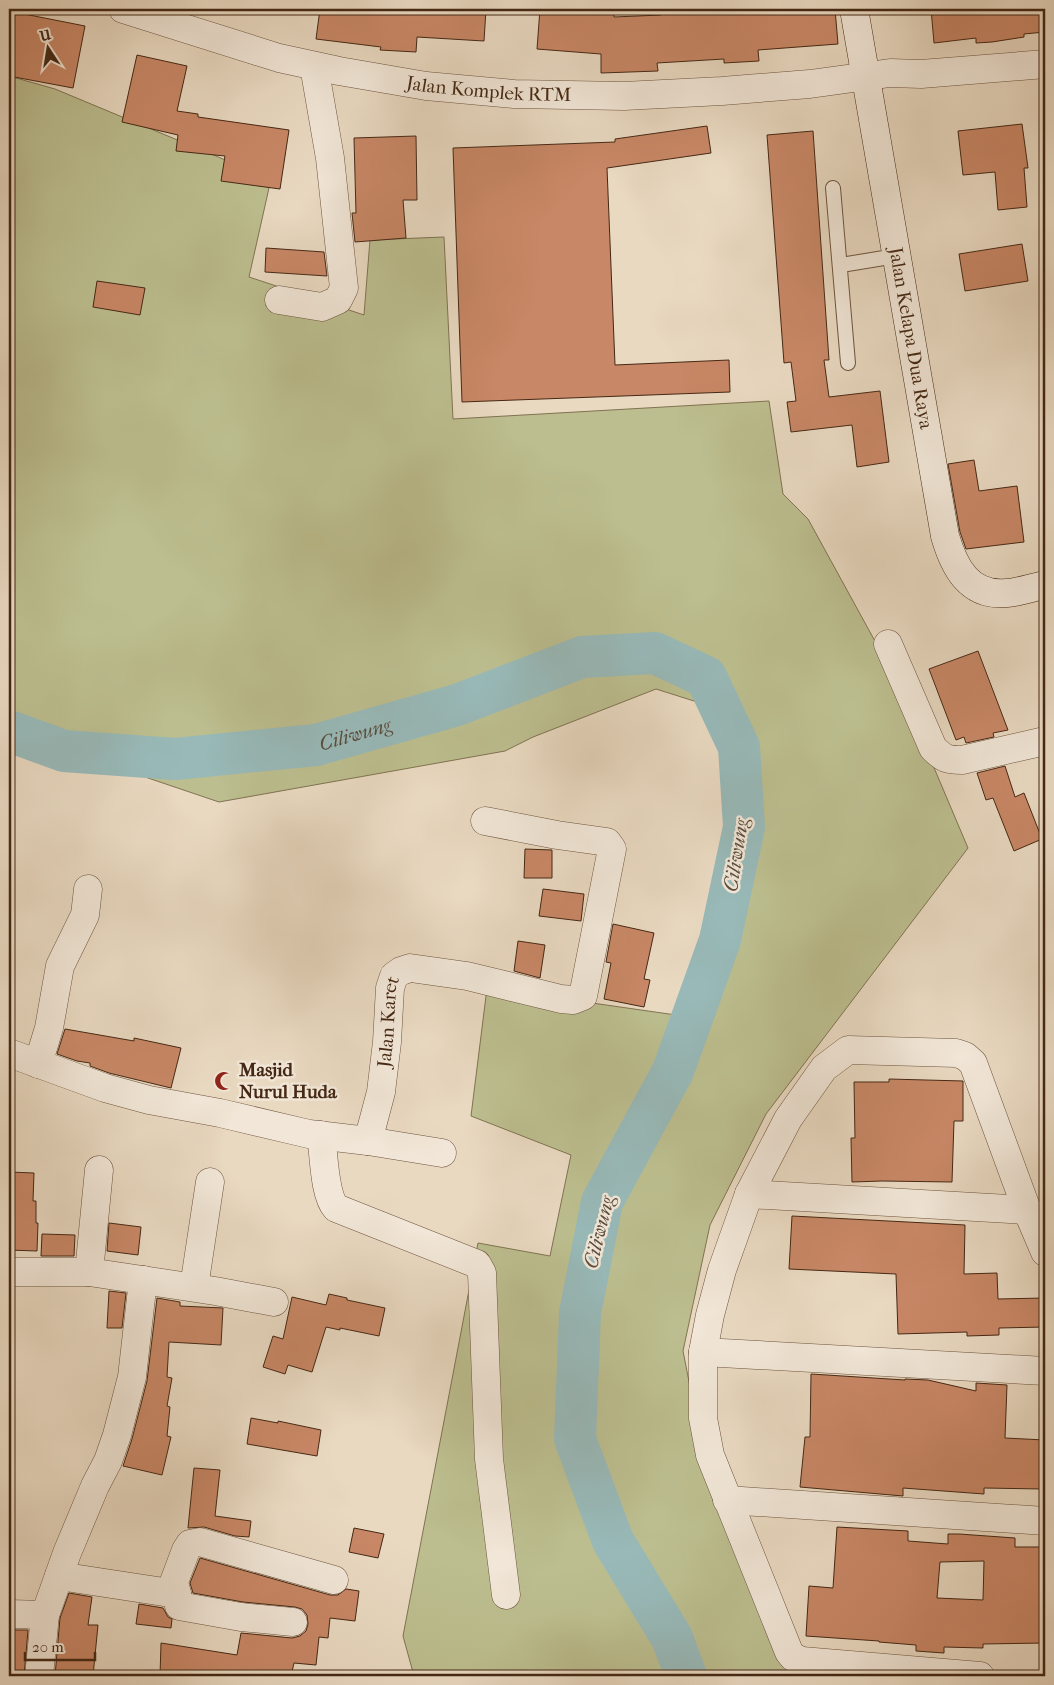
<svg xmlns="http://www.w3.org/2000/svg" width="1054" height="1685" font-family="'IM FELL French Canon',serif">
  <rect width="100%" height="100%" fill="#e9d9c1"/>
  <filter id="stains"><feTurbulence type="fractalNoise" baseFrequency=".004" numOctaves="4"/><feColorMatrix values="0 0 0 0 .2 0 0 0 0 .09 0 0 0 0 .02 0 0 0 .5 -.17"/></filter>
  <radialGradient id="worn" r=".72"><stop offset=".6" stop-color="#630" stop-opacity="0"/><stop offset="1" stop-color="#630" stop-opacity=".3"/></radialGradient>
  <path fill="#bcbe8f" stroke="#807352" d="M9,76L55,89L271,179L249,277L364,315L370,240L444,237L453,419L769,401L783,494L808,519L899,685L968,848L766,1114L710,1225L683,1351L702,1448L792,1668L1012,1672L1018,1676H414L403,1636L478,1243L550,1256L571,1155L471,1116L487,988L690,1017L739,762L713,707L656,689L533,737L505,751L219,802L9,731Z"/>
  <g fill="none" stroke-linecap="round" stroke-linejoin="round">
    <path stroke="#98b9b8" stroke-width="42" id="s1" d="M9,731L64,751L175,759L316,745L457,705L582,657L655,653L706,677L739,747L744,827L720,940L673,1071L602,1202L580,1313L575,1439L613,1541L672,1638L686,1676"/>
  </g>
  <path fill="#c88766" stroke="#452814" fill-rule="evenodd" d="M320,9H486L484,41L417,37L416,52L380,50L381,47L316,39Z
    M540,9L614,13V17L661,15V9H715L716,14L767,9H835L838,44L758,50L759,61L724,63V59L657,63L658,71L601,73V54L537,49Z
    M931,9H1045V32L1024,34V37L992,42L976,43V38L934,43Z
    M9,11L85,26L73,88L9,76Z
    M137,55L187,66L177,111L198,114V117L289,130L280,189L221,181L225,156L176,151L178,135L122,122Z
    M1022,124L1028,168H1024L1027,207L998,210L995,172L963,175L958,131Z
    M707,126L711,153L607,168L615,365L729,360L730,392L462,402L453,148L615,142V139Z
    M813,131L829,360H824L829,397L880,391L889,462L857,467L852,425L791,432L787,402L796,401L791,362L784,363L767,135Z
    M416,136L417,200H403L406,238L355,242L352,213H356L354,138Z
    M1022,244L1028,281L965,291L959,254Z
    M266,248L324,252L327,276L265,272Z
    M97,281L145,288L140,315L93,307Z
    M974,460L979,491L1017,486L1024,542L966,549L960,532L948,464Z
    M978,651L1008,730L993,733L994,737L966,743L964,737L956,740L929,669Z
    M1005,766L1015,797L1024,793L1042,839L1014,851L993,798L986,800L977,773Z
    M525,849L552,850V878H524Z
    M543,889L584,894L581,921L539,916Z
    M613,924L654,933L644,979L650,980L644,1007L604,999L611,963L606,962Z
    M518,941L545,945L540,978L514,971Z
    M65,1029L134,1041V1038L181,1048L171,1088L109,1073L90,1066V1063L77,1061L57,1054Z
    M889,1079L963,1081V1121H954L952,1182L882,1181L852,1182L851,1138H855L854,1082H889Z
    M9,1172L34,1173L33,1201H36V1223H38L37,1251L9,1250Z
    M792,1216L965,1225L964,1274L997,1273L998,1299L1045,1298V1327L999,1328V1335L967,1336V1332L898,1334L896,1274L789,1269Z
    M109,1223L141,1227L138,1255L107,1251Z
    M42,1234L75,1235L74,1256H41Z
    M109,1291L126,1293L122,1328H107Z
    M329,1294L347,1298V1300L385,1308L379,1336L340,1328V1330L326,1327L312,1372L288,1365L285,1374L263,1367L273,1336L283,1339L292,1297L326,1305Z
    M157,1298L180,1302V1306L223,1308L221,1345L169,1342L167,1377L172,1378L167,1406L170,1407L167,1436L171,1437L162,1475L123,1466L132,1439L147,1381Z
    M811,1374L905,1380V1379L928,1380L976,1391V1383L1007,1385L1005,1438L1045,1440L1042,1489L984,1488V1494L903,1488V1496L800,1487L805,1437H810Z
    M251,1418L278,1423V1421L321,1430L317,1456L247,1444Z
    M194,1468L220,1470L215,1516L251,1521L249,1537L235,1536L204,1527L188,1528Z
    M837,1527L908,1531V1541L948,1544V1534H959L1015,1538V1547H1045V1643L983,1644V1648L944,1647V1653L916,1651V1645L879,1642V1641L806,1636L809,1586L833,1588ZM984,1561L983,1600L937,1598L940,1562Z
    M354,1528L384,1534L378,1558L349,1552Z
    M200,1558L330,1595H338L346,1589L359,1591L355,1621L330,1618L328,1638L319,1637L316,1665L294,1663L291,1676H160L161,1643L237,1655L241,1633L292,1638L300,1636L306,1631L308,1624L307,1615L302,1609L295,1607L243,1602L193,1593L190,1583Z
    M69,1593L92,1597L88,1625H98L93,1676H55L60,1618Z
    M139,1604L163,1608L168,1617L172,1619L171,1628L136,1624Z
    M9,1630H28L24,1676H9Z"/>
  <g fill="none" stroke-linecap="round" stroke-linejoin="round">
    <g stroke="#6e543f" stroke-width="16">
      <path id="service" d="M833,188L848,363
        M841,265L896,256"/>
    </g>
    <g stroke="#6e543f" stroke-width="29">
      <g id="minor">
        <path id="s2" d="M123,9L279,58L339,71L426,86L514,94L624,96L722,91L810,84L890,73L921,74L1045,64"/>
        <path d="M279,300L322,307L338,300L344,288L330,158L314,66"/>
        <path d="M888,644L933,748C944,759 947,760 962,760L1045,741"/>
        <path id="s3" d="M9,1053L105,1088L149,1100L220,1113L309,1134L368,1141L381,1092L387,1042L390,988L394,976L401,971L410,968L467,976L561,999L573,1000L583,996L612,849L607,842L557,835L485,821"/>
        <path d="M38,1064L49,1028L60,966L85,915L88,889"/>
        <path d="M321,1135C324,1154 324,1195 336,1208L477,1264L482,1273L489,1459L506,1595"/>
        <path d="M368,1141L442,1153"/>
        <path d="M749,1194L1027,1210"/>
        <path d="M9,1272H89L215,1291L274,1302"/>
        <path d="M89,1272L99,1170"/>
        <path d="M194,1287L210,1182"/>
        <path d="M703,1352L1045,1371"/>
        <path d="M727,1500L1045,1521"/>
        <path d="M59,1576L177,1594L174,1582L186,1550L190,1544L200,1542L334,1580"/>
        <path d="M177,1594L179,1606L241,1617L293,1622"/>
        <path d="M9,1614L45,1615"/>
        <path d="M39,1676L45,1615L67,1553L95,1486L108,1461L117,1435L132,1377L143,1280"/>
        <path d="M980,1676L802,1661L793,1657L789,1652L710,1455L703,1418V1352L710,1315L722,1270L749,1194L788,1119L824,1068L848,1050L956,1053L965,1056L973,1063L1027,1210L1045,1252"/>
      </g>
    </g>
    <g stroke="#452814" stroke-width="29">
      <g id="secondary">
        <path id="s4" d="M854,9L945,536C954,567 969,597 1007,593C1020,592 1033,587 1045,585"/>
      </g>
    </g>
    <use href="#service" stroke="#f1e6d7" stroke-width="14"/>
    <use href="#minor" stroke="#f1e6d7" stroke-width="28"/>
    <use href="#secondary" stroke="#f1e6d7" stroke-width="28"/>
  </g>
  <defs>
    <g id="mosque-bare" transform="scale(1.5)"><path d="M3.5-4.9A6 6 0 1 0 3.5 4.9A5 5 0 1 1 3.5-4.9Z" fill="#8f2418" stroke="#f1e6d7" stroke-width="2.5" paint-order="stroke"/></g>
  </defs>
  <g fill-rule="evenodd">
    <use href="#mosque-bare" x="224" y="1081"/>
  </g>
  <g text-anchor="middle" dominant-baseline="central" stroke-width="5" stroke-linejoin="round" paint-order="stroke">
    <g font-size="19" fill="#452814" stroke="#f1e6d7">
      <text stroke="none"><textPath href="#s2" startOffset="376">Jalan Komplek RTM</textPath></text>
      <text stroke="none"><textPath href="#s4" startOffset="334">Jalan Kelapa Dua Raya</textPath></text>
      <text stroke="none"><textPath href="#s3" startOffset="492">Jalan Karet</textPath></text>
    </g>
    <g font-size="19" font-weight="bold" fill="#452814" stroke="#f1e6d7" text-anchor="start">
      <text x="239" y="1070">Masjid<tspan x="239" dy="22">Nurul Huda</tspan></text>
    </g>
    <g font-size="20" font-style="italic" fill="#5a4c3d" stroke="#f1e6d7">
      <text stroke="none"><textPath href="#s1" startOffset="352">Ciliwung</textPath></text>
      <text transform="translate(736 855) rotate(-81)">Ciliwung</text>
      <text transform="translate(599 1232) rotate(-76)">Ciliwung</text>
    </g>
  </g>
  <rect width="1054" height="1685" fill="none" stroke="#e9d9c1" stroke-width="30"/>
  <rect x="10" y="10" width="1034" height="1665" fill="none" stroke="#452814" stroke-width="2.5"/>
  <rect x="15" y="15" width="1024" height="1655" fill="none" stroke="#452814"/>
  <g transform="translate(48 48) rotate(348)" stroke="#f1e6d7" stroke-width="4" paint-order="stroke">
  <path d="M0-4L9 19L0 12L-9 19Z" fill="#452814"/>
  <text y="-8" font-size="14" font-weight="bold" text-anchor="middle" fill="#452814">U</text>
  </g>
  <path d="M25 1652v8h70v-8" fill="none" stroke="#452814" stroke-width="2.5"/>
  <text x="32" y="1652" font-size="15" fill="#452814" stroke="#f1e6d7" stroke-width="4" paint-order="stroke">20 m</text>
  <rect width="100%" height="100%" filter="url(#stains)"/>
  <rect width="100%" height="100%" fill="url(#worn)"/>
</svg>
